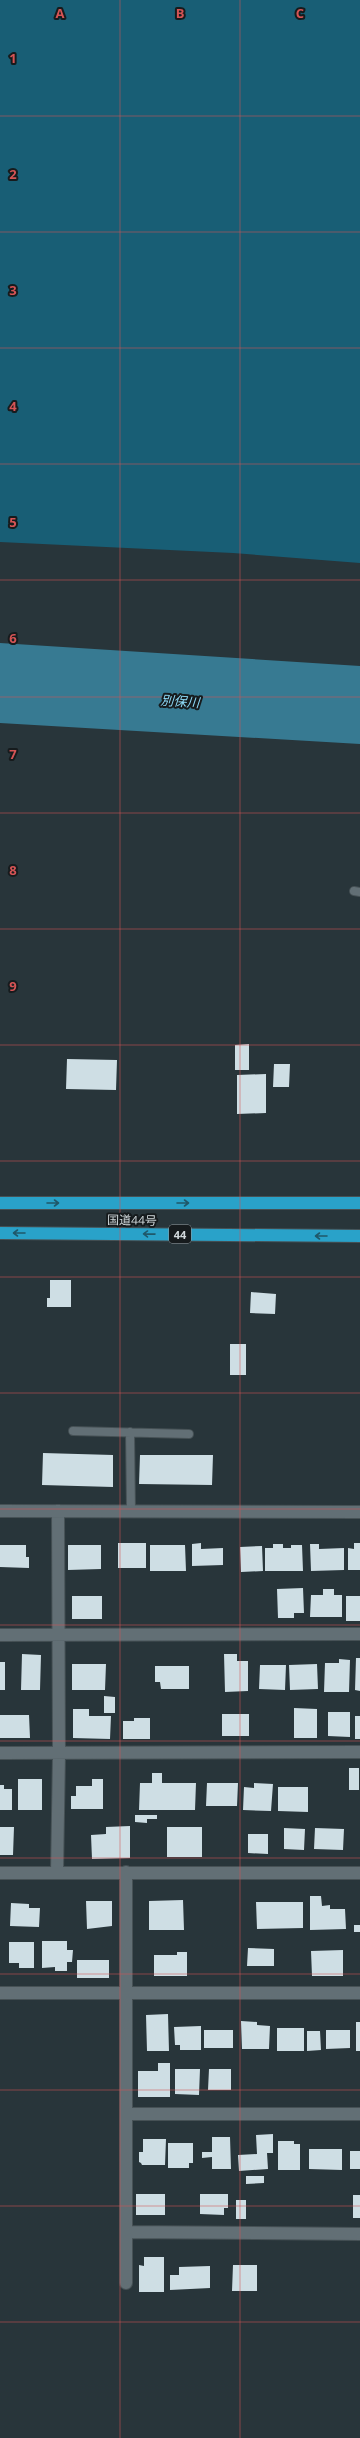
<svg xmlns="http://www.w3.org/2000/svg" width="360" height="2438" font-family="'Open Sans','Noto Sans JP',sans-serif">
  <rect width="100%" height="100%" fill="#28353a"/>
  <path fill="#185e75" d="M0,0H360V563L233,553L0,542Z"/>
  <path fill="#377a92" d="M0,643L360,666V744L0,723Z"/>
  <path fill="#cedee4" d="M249,1044V1070H235V1045Z
    M67,1059L117,1060L116,1090L66,1089Z
    M274,1064H290L289,1087H273Z
    M266,1074V1113L237,1114V1075Z
    M50,1280H71V1307H47V1298H50Z
    M251,1292L276,1294L275,1314L250,1313Z
    M230,1344H246V1375H230Z
    M43,1453L113,1455V1487L42,1485Z
    M140,1455H213L212,1485L139,1484Z
    M118,1543H146V1568H118Z
    M201,1543V1549L223,1548V1565L192,1566V1544Z
    M354,1543H360V1570H348V1548L354,1549Z
    M273,1544H283V1548H291V1545H302L303,1571H265V1548H273Z
    M310,1544H319V1549L344,1548V1570L311,1571Z
    M0,1545H26V1557H29V1568L0,1567Z
    M68,1545H101V1569L68,1570Z
    M150,1545H185L186,1571H150Z
    M262,1546L263,1571L241,1572L240,1547Z
    M303,1588L304,1613H294V1618H278L277,1589Z
    M323,1589H334V1595H342V1617H310L311,1595H323Z
    M72,1596H102V1619H72Z
    M346,1596H360V1621H346Z
    M22,1654L41,1655L40,1690H21Z
    M224,1654H237V1661H248V1691L225,1692Z
    M356,1658H360V1691L355,1690Z
    M339,1659L350,1660L349,1692H324L325,1663H339Z
    M0,1662H5V1690H0Z
    M72,1664H106L105,1690H72Z
    M317,1664L318,1689L290,1690L289,1665Z
    M260,1665H286L285,1690L259,1689Z
    M155,1666H189V1689H161L160,1682H155Z
    M104,1696L115,1697V1713H104Z
    M294,1708L317,1709V1738H294Z
    M73,1709H89V1716H111L110,1739L73,1738Z
    M328,1712H350V1737L328,1736Z
    M222,1714H249V1736H222Z
    M0,1715H29L30,1738H0Z
    M355,1716H360V1739H355Z
    M134,1718H150V1739H123V1721H134Z
    M349,1768H359V1790H349Z
    M152,1773H162V1783H196L195,1810H139L140,1783H152Z
    M18,1779H42V1810H18Z
    M92,1779H103V1809H71V1796H76V1786H92Z
    M207,1783H238L237,1806H206Z
    M254,1783L273,1784L271,1811L243,1810L244,1787L254,1788Z
    M0,1785H4V1789H12V1810H0Z
    M278,1787H308V1812L278,1811Z
    M135,1815H157V1819H147V1823L135,1822Z
    M130,1826V1858L92,1859L91,1835L106,1834V1827Z
    M0,1827H14L13,1855H0Z
    M167,1827H202V1857H167Z
    M284,1828L305,1829L304,1850L284,1849Z
    M315,1828L344,1829L343,1850L314,1849Z
    M248,1834H268V1854L248,1853Z
    M310,1896H321L322,1906L330,1905V1909H345L346,1929L310,1930Z
    M183,1900L184,1930H149V1901Z
    M86,1901H112V1926L87,1929Z
    M256,1902H303V1928L257,1929Z
    M11,1903L29,1904V1908H40L39,1927L10,1926Z
    M354,1925H360V1932H354Z
    M42,1941H67V1950H73L72,1962H67V1971H55V1967L42,1968Z
    M9,1942H34V1968H19V1963H9Z
    M248,1948L274,1949V1966H247Z
    M343,1950V1976H312L311,1951Z
    M177,1952H187V1976H154V1955H177Z
    M77,1960H109V1978H77Z
    M168,2014L169,2051H147L146,2015Z
    M241,2021L257,2022V2025L270,2026L269,2049H242Z
    M356,2022H360V2051H356Z
    M201,2026V2050H180V2045H175L174,2027Z
    M277,2028H304V2051H277Z
    M204,2030H233V2048H204Z
    M326,2030H350V2048L326,2049Z
    M307,2031H320L321,2050L307,2051Z
    M158,2063H170V2097H138V2071H158Z
    M175,2069H200L199,2095L175,2094Z
    M209,2069H231V2090H208Z
    M273,2134V2153H267L268,2169L239,2171L238,2155L257,2154L256,2135Z
    M212,2137H230L231,2169H212V2157L202,2158V2152H212Z
    M143,2139H166L165,2165H142L141,2163L139,2162V2152H143Z
    M278,2141H294V2144H300V2170H278Z
    M168,2143H193V2163H189V2168H168Z
    M309,2149H342V2170L309,2169Z
    M350,2151H360V2169H350Z
    M246,2176H264V2183L246,2184Z
    M136,2194H165V2215H136Z
    M200,2194H228V2208H224V2215L200,2214Z
    M353,2195H360V2218H353Z
    M236,2200H246V2219H236Z
    M144,2257H164V2292H139V2265L144,2266Z
    M233,2265H257V2291H232Z
    M210,2266V2288L170,2290V2275H179V2267Z"/>
  <g fill="none" stroke-linecap="round" stroke-linejoin="round">
    <g stroke="#465155" stroke-width="10">
      <path id="lane" d="M354,891L360,892
        M73,1431L189,1434
        M130,1432L131,1512"/>
    </g>
    <g stroke="#465155" stroke-width="14">
      <path id="street" d="M0,1511L360,1512
        M0,1635L360,1634
        M0,1753L360,1752
        M0,1873H360
        M57,1873L59,1754L58,1511
        M0,1993H360
        M126,2114H360
        M127,2232L360,2234
        M126,2283V1872"/>
    </g>
    <g stroke="#465155" stroke-width="14">
      <path id="highway" d="M0,1203H360
        M0,1233L360,1236"/>
    </g>
    <use href="#lane" stroke="#626f75" stroke-width="8"/>
    <use href="#street" stroke="#626f75" stroke-width="12"/>
    <use href="#highway" stroke="#29a2c9" stroke-width="12"/>
  </g>
  <defs><path id="oneway-shaft" d="M-6 0H5M1.5-3L5.5 0L1.5 3" fill="none" stroke-width="1.6" stroke-linecap="round" stroke-linejoin="round"/></defs>
  <g stroke="#1f586a">
    <use href="#oneway-shaft" transform="translate(53 1203)"/>
    <use href="#oneway-shaft" transform="translate(183 1203)"/>
    <use href="#oneway-shaft" transform="translate(19 1233) rotate(180)"/>
    <use href="#oneway-shaft" transform="translate(149 1234) rotate(-179)"/>
    <use href="#oneway-shaft" transform="translate(321 1236) rotate(-180)"/>
  </g>
  <path fill="none" stroke="#d55455" stroke-width="1" stroke-opacity="0.55" d="M120,0V2438M240,0V2438M0,116H360M0,232H360M0,348H360M0,464H360M0,580H360M0,697H360M0,813H360M0,929H360M0,1045H360M0,1161H360M0,1277H360M0,1393H360M0,1509H360M0,1625H360M0,1741H360M0,1858H360M0,1974H360M0,2090H360M0,2206H360M0,2322H360"/>
  <g text-anchor="middle" dominant-baseline="central" stroke-width="4" stroke-linejoin="round" paint-order="stroke">
    <rect fill="#161b1d" stroke="#99a0a3" stroke-width="1" x="169" y="1225" width="22" height="18" rx="3"/>
    <g font-size="11" font-weight="bold" fill="#d1d9dc">
      <text x="180" y="1234">44</text>
    </g>
    <g font-size="12" fill="#d1d9dc" stroke="#161b1d">
      <text transform="translate(132 1220) rotate(1)">国道44号</text>
    </g>
    <g font-size="13" font-style="italic" fill="#8fdbf8" stroke="#161b1d">
      <text transform="translate(180 701) rotate(4)">別保川</text>
    </g>
  </g>
  <g font-size="13" text-anchor="middle" font-weight="bold" fill="#d55455" stroke="#161b1d" stroke-width="4" stroke-linejoin="round" paint-order="stroke">
    <text x="60" y="18">A</text>
    <text x="180" y="18">B</text>
    <text x="300" y="18">C</text>
    <text x="13" y="63">1</text>
    <text x="13" y="179">2</text>
    <text x="13" y="295">3</text>
    <text x="13" y="411">4</text>
    <text x="13" y="527">5</text>
    <text x="13" y="643">6</text>
    <text x="13" y="759">7</text>
    <text x="13" y="875">8</text>
    <text x="13" y="991">9</text>
  </g>
</svg>
